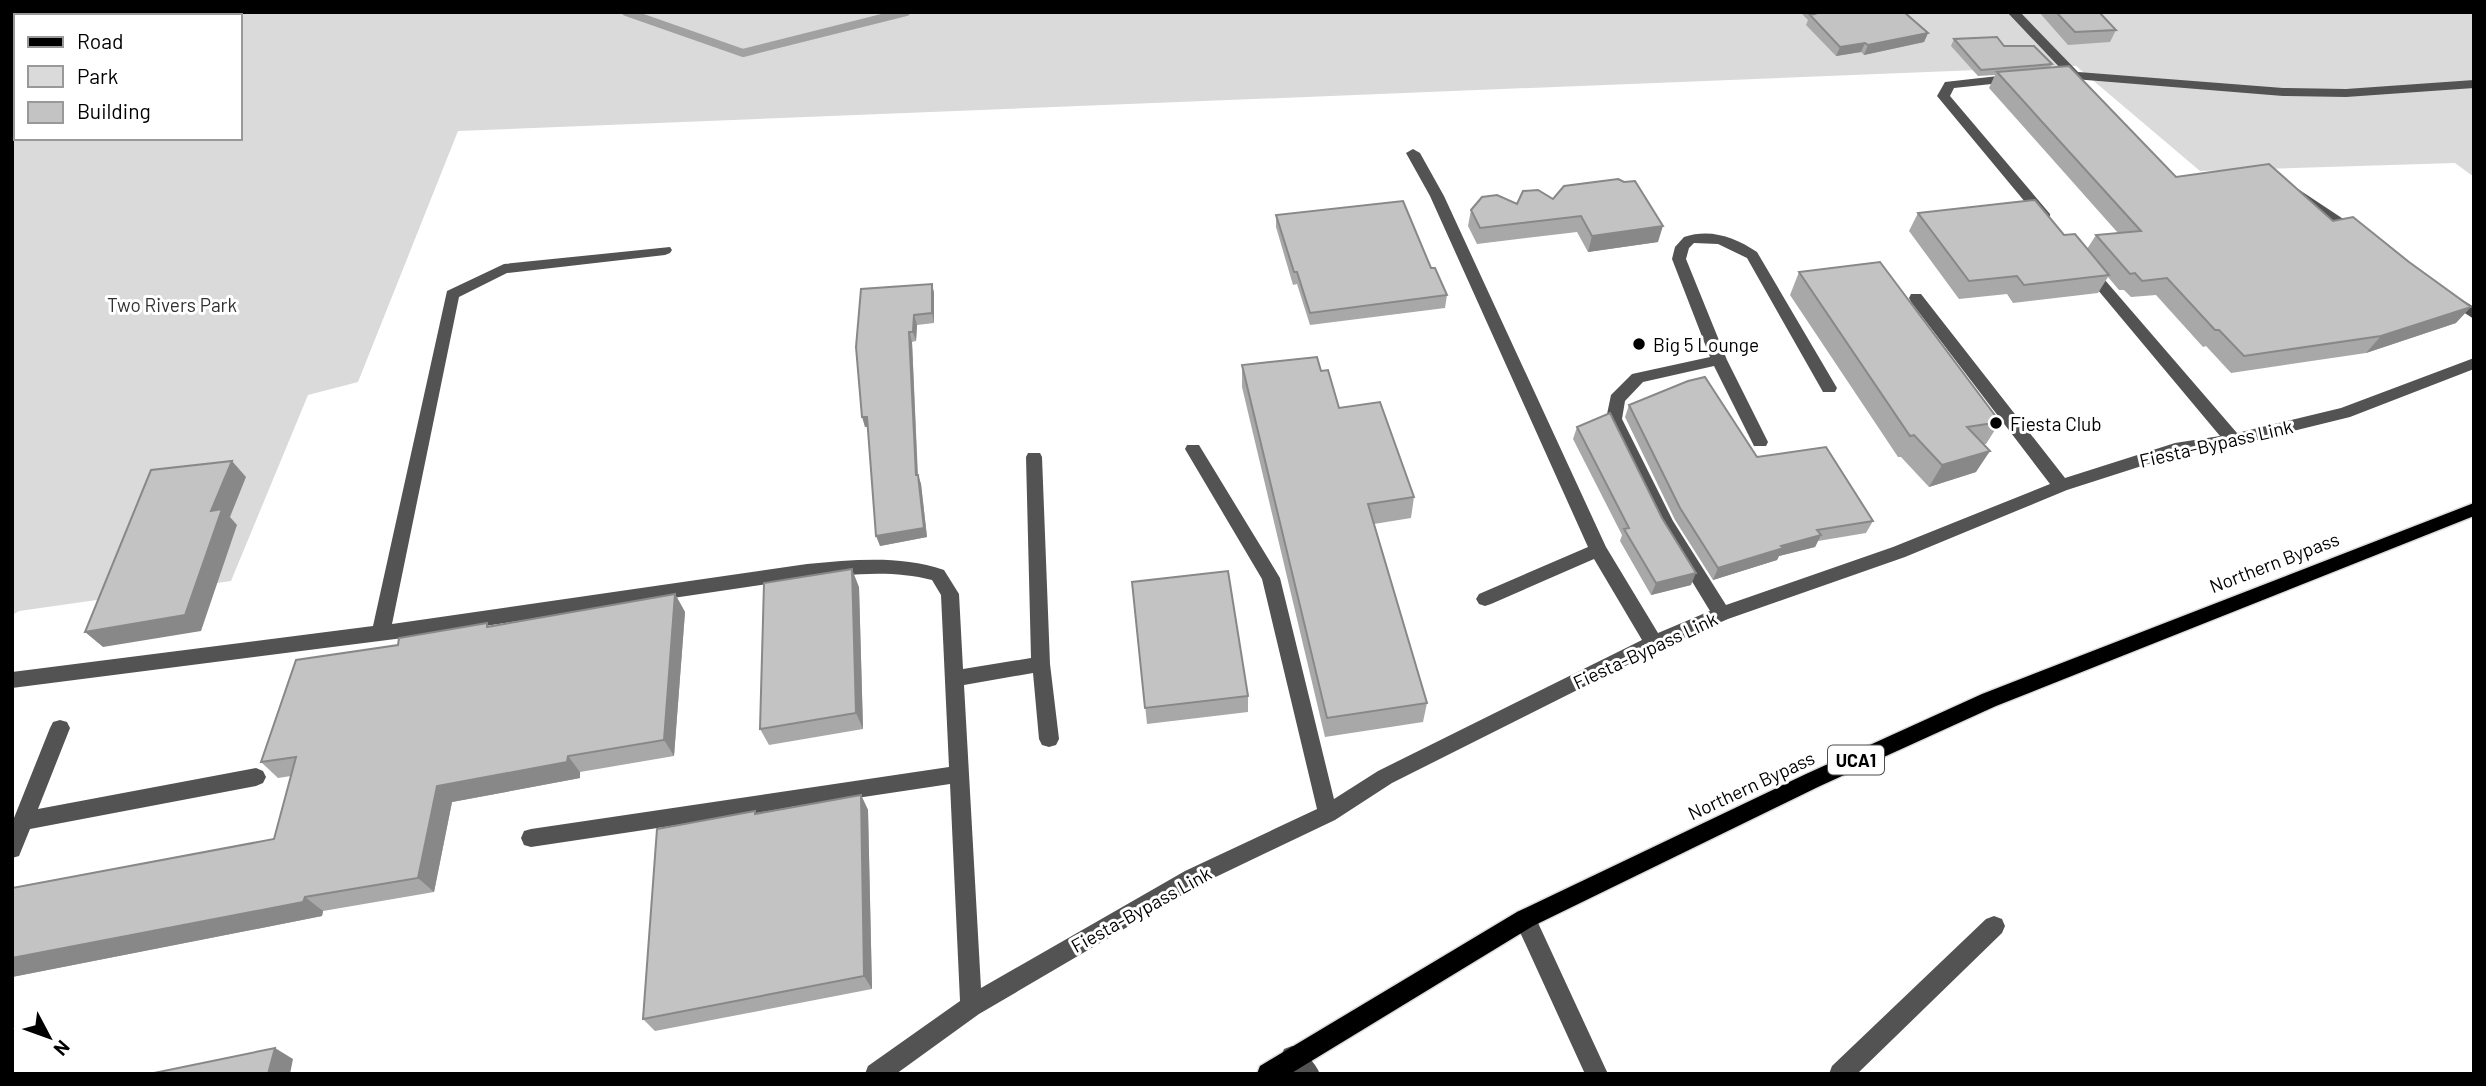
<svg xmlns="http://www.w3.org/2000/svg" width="2486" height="1086" font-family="Barlow,sans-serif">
  <rect width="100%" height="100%" fill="#fff"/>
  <path fill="#dadada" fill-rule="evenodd" d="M12,12H2474V177L2455,163L2200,171L2076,66L458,131L358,382L308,395L231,581L19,611L12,615ZM16,16H240V138H16Z"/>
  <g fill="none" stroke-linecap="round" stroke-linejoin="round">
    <path stroke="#a1a1a1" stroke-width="8" d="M626,12L743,53L906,12"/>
    <g stroke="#dbdbdb" stroke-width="3">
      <path id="major" d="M2474,503V516L1996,706L1820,786L1533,926L1290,1074H1257L1260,1066L1517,912L1806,774L1982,694Z"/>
    </g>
    <path fill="#535353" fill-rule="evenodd" d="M2007,12H2020L2078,72L2283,88L2346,89L2474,80V88L2346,97L2283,96L2074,79L2055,80L2049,76L2051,73L2064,72Z
      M2016,74L2022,78L2020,81L1954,88L1950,96L2050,214V220H2040L1937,96L1945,82Z
      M1413,149L1420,153L1444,196L1606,547L1658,633L1710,611L1660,529L1606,419L1611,395L1632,374L1710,357L1672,259L1675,247L1684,237C1710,228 1735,237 1757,252L1837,388L1835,392H1823L1747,258L1718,244L1694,243L1689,248L1686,259L1727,360L1768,442L1766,446H1754L1714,366L1643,382L1625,401L1622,419L1673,521L1726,605L1893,547L2050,484L1911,302L1909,298L1911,294H1921L2065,478L2175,443L2220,436L2082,271L2080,268L2082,265H2092L2237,433L2341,408L2474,358V369L2350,417L2233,446L2176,455L2067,490L1905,557L1728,619L1661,648L1392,783L1335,820L1199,885L979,1014L896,1074H865L868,1066L960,1001L950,784L531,847L524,845L521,838L524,831L531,829L949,767L941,595L932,580C891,569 849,575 807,578L411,637L12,688V672L373,626L447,291L504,264L670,247L672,250L670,253L665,255L507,273L459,297L392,624L807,564C854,560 899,555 944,570L959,594L963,669L1031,658L1026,457L1028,453H1040L1042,457L1050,664L1059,739L1056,745L1049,747L1042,745L1039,739L1033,673L964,685L981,988L1185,871L1317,809L1262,579L1185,449L1187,445H1199L1280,578L1334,799L1378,771L1642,640L1594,559L1491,604L1485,606L1479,604L1476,599L1479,594L1588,547L1430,196L1406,153Z
      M2298,189L2360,230V236H2350L2293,196V190Z
      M2448,291L2474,307V319L2443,299L2441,296L2443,293Z
      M60,720L67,722L70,728L38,809L256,768L263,771L266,777L263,783L256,786L30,829L19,856L12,858V823L50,728L53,722Z
      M1525,909L1533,912L1608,1074H1585L1514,919L1517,912Z
      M1994,916L2002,919L2005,926L2002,933L1857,1074H1829L1832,1066L1986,919Z
      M1292,1046C1304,1051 1315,1062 1320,1074H1293L1281,1057L1284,1049Z"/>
    <use href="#major" fill="#000" fill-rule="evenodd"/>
  </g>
  <path fill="#a8a8a8" d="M1800,12H1904L1928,33L1924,42L1864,55L1861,52L1836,56L1806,25L1808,20Z
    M2039,12H2099L2116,30L2110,42L2068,45Z
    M1954,39L2004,46L2052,64L2050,68L2176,177L2333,221L2456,323L2366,353L2231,373L2206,346L2203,347L2156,295L2131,297L2124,290H2119L2108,277L2098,293L2013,303L2007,294L1959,299L1909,231L1918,213L2064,235L2087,249L2096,235L2118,233L1989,88L1995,75L1978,76L1951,46Z
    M1553,199L1658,242L1588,252L1577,232L1477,244L1468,226L1471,210Z
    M1276,215L1431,268L1447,295L1445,308L1310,325L1297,284L1293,285L1276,227Z
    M1799,272L2000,422L1986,444H1984L1976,472L1929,487L1901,457H1898L1790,295Z
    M932,284L934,293V323L917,325L916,341L912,342L918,475L921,484L927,537L880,546L868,427H865L856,347Z
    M1242,365L1339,408L1414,497L1411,518L1374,524L1427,703L1423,722L1325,737L1242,387Z
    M1629,405L1757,457L1873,521L1866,533L1818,541L1815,547L1779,556L1777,560L1713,580L1675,520L1625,417Z
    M1577,427L1691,585L1651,595L1620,541L1622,535L1573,439Z
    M1132,582L1248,696V712L1147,724Z
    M859,587L863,729L769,745L760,729Z
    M675,594L685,612L674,756L580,772V778L452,802L434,892L323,911L322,916L12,977V888L274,839L291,776L278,778L261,762L489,626Z
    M861,795L868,810L872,989L655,1031L643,1019L755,811L756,813Z"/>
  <path fill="#888" d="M1928,33L1924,42L1864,55L1868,45Z
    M1865,43L1861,52L1836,56L1840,47Z
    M1663,226L1658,242L1588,252L1592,236Z
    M932,284L934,293V323L932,313Z
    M2471,307L2456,323L2366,353L2381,336Z
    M914,315L917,325L916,341L913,332Z
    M909,332L912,342L918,485L916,475Z
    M862,417H867L870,426L865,427Z
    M1990,451L1976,472L1929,487L1942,465Z
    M232,461L246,477L230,517L237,525L201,631L103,647L85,632L211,511Z
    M918,475L921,484L927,537L880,546L876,536Z
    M1821,535L1815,547L1779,556L1777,560L1713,580L1718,568L1781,546Z
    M852,569L859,587L863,729L856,713Z
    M1696,573L1691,585L1651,595L1656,583Z
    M675,594L685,612L674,756L664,740Z
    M568,756L580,772V778L452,802L434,892L418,878L437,786Z
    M861,795L868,810L872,989L864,976Z
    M305,897L323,911L322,916L12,977V958Z
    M275,1048L293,1059L290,1074H268Z"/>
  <path fill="#c3c3c3" stroke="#888" stroke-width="2" d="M1813,12H1904L1928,33L1868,45L1865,43L1840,47L1810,15L1815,14Z
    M2056,12H2099L2116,30L2075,32Z
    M1997,37L2004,46H2034L2052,64L1981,70L1954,39Z
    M2069,66L2176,177L2269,164L2333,221L2353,217L2409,262L2471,307L2381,336L2244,356L2219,330H2215L2167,278L2142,281L2135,273L2130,274L2096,235L2141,231L1997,72Z
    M1618,179L1624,182L1635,181L1663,226L1592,236L1581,216L1480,228L1471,210L1482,197L1497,195L1517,204L1523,191L1538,190L1553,199L1564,186Z
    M2035,200L2064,235L2075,234L2109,275L2024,285L2017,276L1969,281L1918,213Z
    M1403,201L1431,268H1435L1447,295L1310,313L1297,272H1294L1276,215Z
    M1880,262L2000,422L1967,427L1990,451L1942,465L1914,435L1910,436L1799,272Z
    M932,284V313L914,315L913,332H909L916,475H918L924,528L876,536L867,417H862L856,347L861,289Z
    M1317,357L1321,371L1328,370L1339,408L1380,402L1414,497L1368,504L1427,703L1327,718L1242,365Z
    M1705,377L1757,457L1826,447L1873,521L1817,530L1821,535L1781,546L1783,548L1718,568L1680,508L1629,405L1688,381Z
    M1610,413L1662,518L1696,573L1656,583L1624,529L1629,528L1577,427Z
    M232,461L211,511L222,509L185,615L85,632L151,470Z
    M852,569L856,713L760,729L764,583Z
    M1228,571L1248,696L1145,708L1132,582Z
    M675,594L664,740L568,756L567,762L437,786L418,878L305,897L303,902L12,958V888L274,839L296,757L261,762L296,660L398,645L399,638L487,623V627Z
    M861,795L864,976L643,1019L657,829L755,811V814Z
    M275,1048L268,1074H149Z"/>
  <g fill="#000" stroke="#fff" stroke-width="2.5">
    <circle cx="1639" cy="344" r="7"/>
    <circle cx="1996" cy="423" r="7"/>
  </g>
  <g text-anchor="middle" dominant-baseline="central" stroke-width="6" stroke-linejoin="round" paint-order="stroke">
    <rect fill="#fff" stroke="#4c4c4c" stroke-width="2" x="1828" y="745.5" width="56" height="29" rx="5"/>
    <g font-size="18" font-weight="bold" fill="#000">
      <text x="1856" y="760">UCA1</text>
    </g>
    <g font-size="19" fill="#313131" stroke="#fff">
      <text x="172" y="304">Two Rivers Park</text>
    </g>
    <g font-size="19" fill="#000" stroke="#fff" text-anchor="start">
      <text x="1653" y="344">Big 5 Lounge</text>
      <text x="2010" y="423">Fiesta Club</text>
    </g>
    <g font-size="19" fill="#000" stroke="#fff">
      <text transform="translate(2216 443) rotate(-13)">Fiesta-Bypass Link</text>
      <text transform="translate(2274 562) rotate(-21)">Northern Bypass</text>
      <text transform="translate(1645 650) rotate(-25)">Fiesta-Bypass Link</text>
      <text transform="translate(1751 785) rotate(-25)">Northern Bypass</text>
      <text transform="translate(1141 909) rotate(-29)">Fiesta-Bypass Link</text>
    </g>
  </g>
  <rect width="2486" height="1086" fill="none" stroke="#000000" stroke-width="28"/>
  <rect x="14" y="14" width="228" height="126" fill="#ffffff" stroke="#999999" stroke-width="2"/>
  <rect x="28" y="37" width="35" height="10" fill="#000000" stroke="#999999" stroke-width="2"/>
  <text x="77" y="49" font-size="21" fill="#000000">Road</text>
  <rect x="28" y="66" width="35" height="21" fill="#dadada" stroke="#999999" stroke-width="2"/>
  <text x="77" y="84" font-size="21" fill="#000000">Park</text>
  <rect x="28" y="102" width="35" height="21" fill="#c3c3c3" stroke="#999999" stroke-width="2"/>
  <text x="77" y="119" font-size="21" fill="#000000">Building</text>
  <g transform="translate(49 1037) rotate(131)" stroke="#ffffff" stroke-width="5" paint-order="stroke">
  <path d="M0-5L12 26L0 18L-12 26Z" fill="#000000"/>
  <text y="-10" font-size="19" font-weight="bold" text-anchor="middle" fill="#000000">N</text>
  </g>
</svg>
